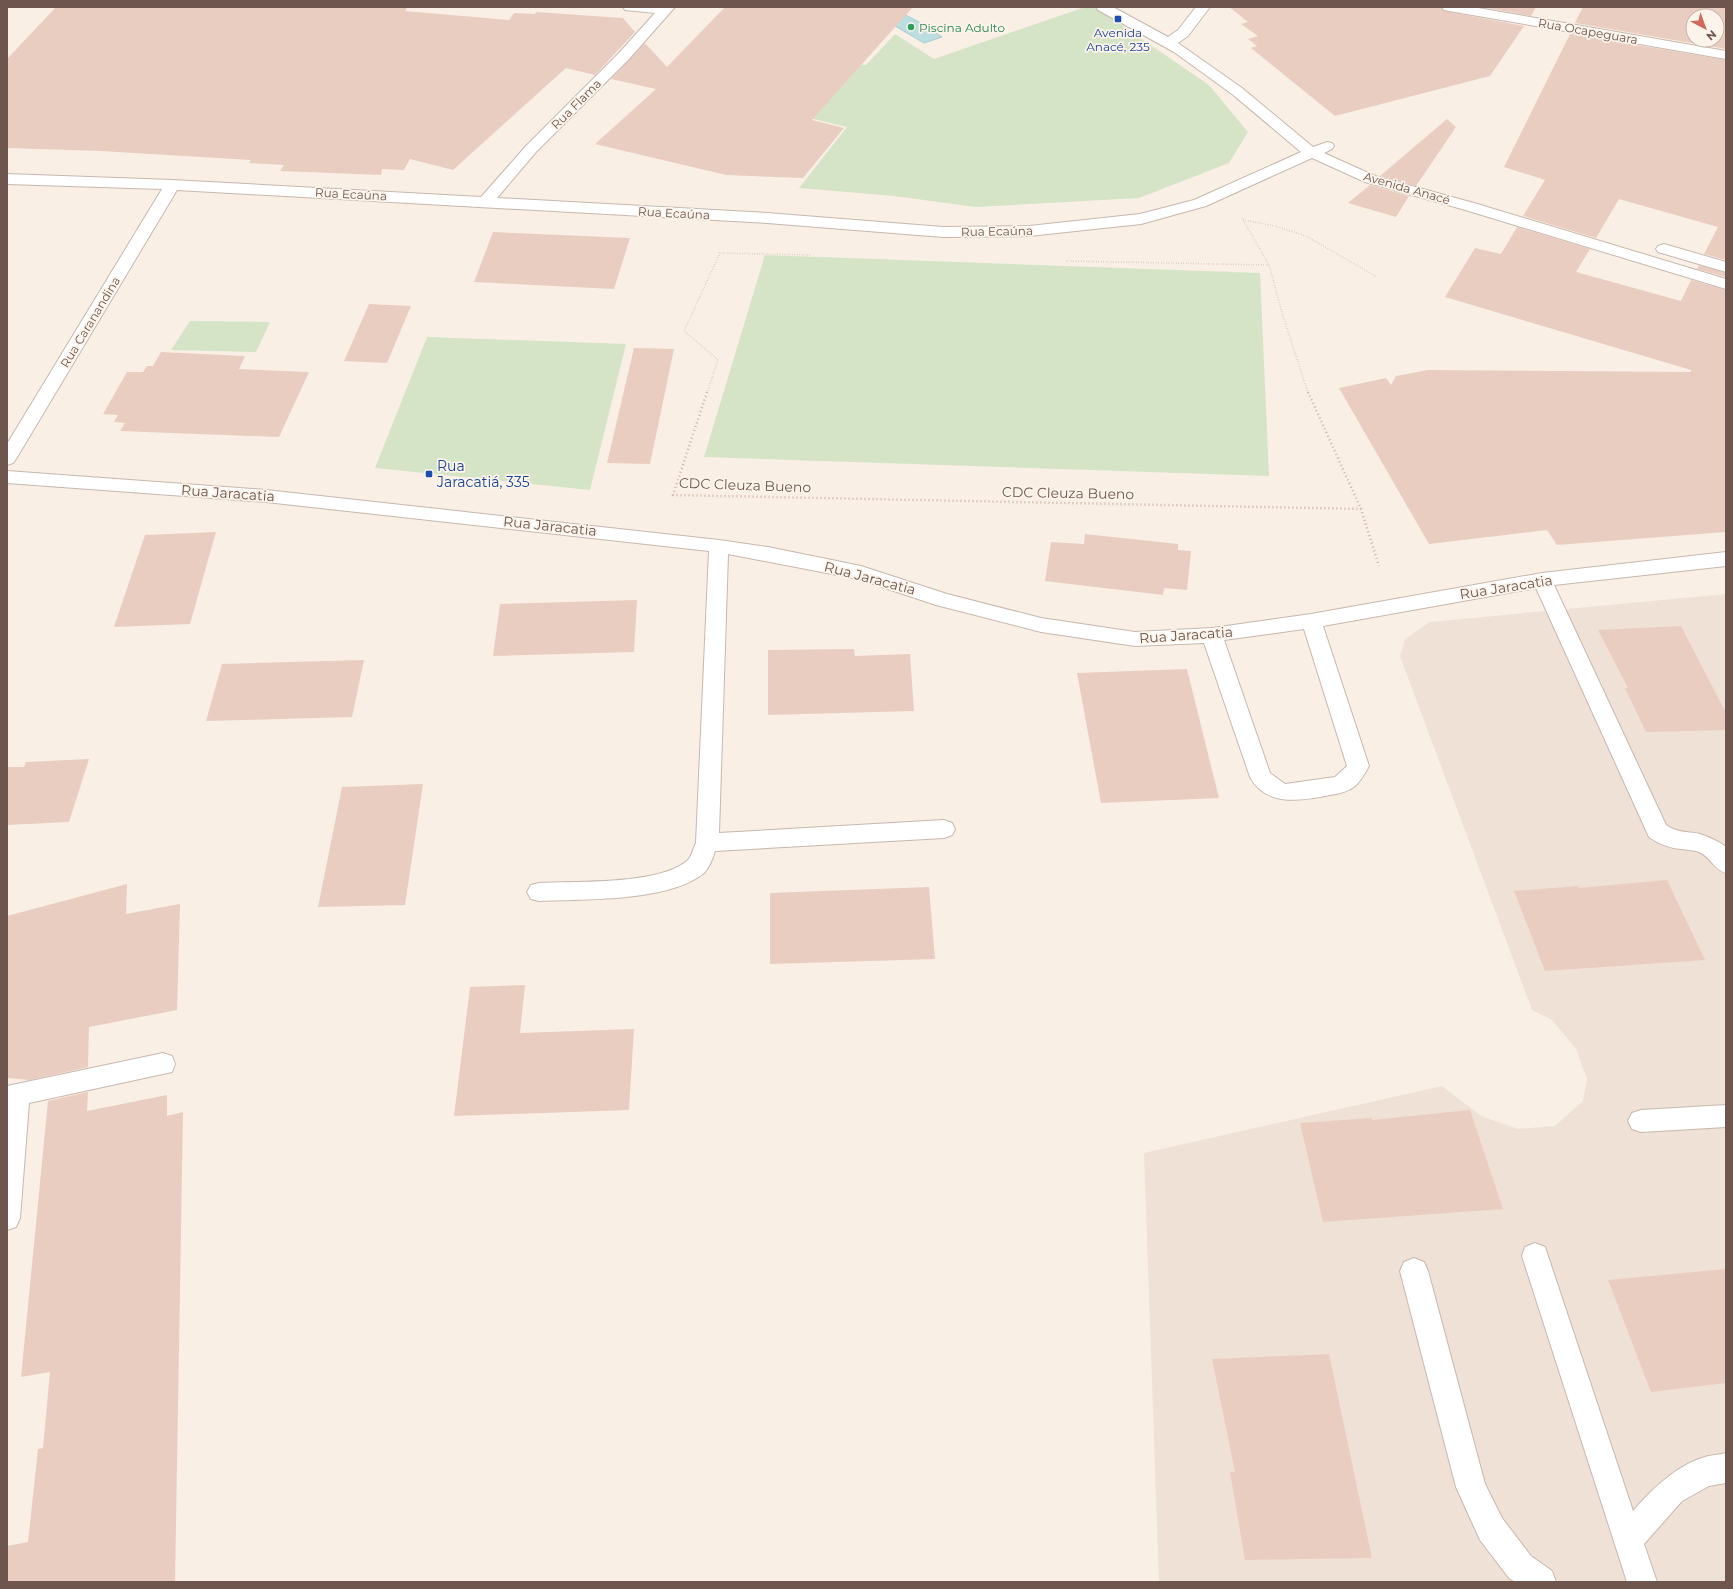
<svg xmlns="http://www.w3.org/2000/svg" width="1733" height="1589" font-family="Montserrat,sans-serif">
  <rect width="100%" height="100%" fill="#f9efe5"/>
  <path fill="#efe1d5" d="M1726,594V1582H1159L1144,1153L1442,1086L1481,1116L1518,1129L1555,1126L1583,1101L1587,1079L1576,1049L1552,1020L1532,1010L1400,656L1405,639L1430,622Z"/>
  <path fill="#d5e4c6" d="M1085,7H1095L1209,85L1248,132L1229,163L1139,198L975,207L894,196L799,188L847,127L767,108L841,62L866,65L895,34L934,59Z
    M765,255L1260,273L1269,476L704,457Z
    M190,321L270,322L256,352L171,350Z
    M427,337L626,344L590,490L375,468Z"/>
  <path fill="#bddee0" stroke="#a4cdd0" d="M890,7L921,23L942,37L924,43L873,13Z"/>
  <path fill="#eacdc1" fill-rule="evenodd" d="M56,7H408L405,11L509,20L514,13L535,14L536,12L623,18L635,32L595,75L566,68L453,170L410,159L404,170L382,169L381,175L280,171L284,165L249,163L251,160L100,151L7,148V59Z
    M725,7H913L812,120L844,128L803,178L726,175L595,144L656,89L611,79L645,43L667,67Z
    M1229,7H1441L1444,11L1524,26L1490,76L1335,116L1251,48L1257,46L1248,39L1258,36L1241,24L1248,22Z
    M1481,7H1536L1531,16Z
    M1583,7H1726V49L1575,23ZM1693,16H1717V40H1693Z
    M1570,34L1726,60V260L1704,254L1718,227L1619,199L1596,238L1523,216L1545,180L1504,167Z
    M1447,119L1456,127L1416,186L1380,176Z
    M1370,185L1409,196L1396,217L1348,203Z
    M1517,227L1590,249L1576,272L1681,301L1691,280L1726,290V532L1557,545L1547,530L1429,544L1339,388L1386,378L1391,385L1396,376L1428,370L1691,372V370L1445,297L1475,248L1501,254Z
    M493,232L630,238L614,289L474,282Z
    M1699,265L1726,273V277L1697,269Z
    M369,304L411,306L387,363L344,361Z
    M634,348L674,349L650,464L607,463Z
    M161,352L245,356L239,369L309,372L279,437L120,431L125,423L114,422L118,415L103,414L127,372H143L147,366H153Z
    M216,532L190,624L114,627L145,535Z
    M1085,534L1178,544V550L1191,551L1187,590L1164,588L1163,595L1045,581L1051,542L1084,544Z
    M637,600L634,652L493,656L500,604Z
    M1681,626L1726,713V730L1646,732L1625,688H1628L1598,630Z
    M854,649L855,656L910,654L914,711L768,715V650Z
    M364,660L352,717L206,721L222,664Z
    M1187,669L1219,798L1101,803L1077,673Z
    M89,759L69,822L7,825V767H24L26,762Z
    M423,784L405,905L318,907L342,787Z
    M1667,880L1705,960L1545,971L1514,891L1579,886V888Z
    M127,884L126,914L180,904L177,1010L89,1027L88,1067L30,1080L7,1078V916Z
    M929,887L935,959L770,964V893Z
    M525,985L520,1033L634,1029L629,1110L454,1116L470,987Z
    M88,1092L87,1111L167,1095V1116L183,1112L175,1582H7V1546L28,1542L38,1449L43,1448L50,1372L21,1377L48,1101Z
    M1470,1110L1503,1209L1323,1222L1300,1123L1372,1118V1120Z
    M1726,1269V1383L1651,1392L1608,1280Z
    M1329,1354L1372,1558L1245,1560L1230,1472H1235L1212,1359Z"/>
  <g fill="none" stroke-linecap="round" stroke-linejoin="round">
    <g stroke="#c8b7ad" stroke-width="2">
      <path id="minor" d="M623,7H675L629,59L536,152L497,198L767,213L943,227L1029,226L1140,214L1194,200L1301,152L1232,94L1174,52L1098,10L1096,7H1113L1168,37L1178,30L1196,7H1210L1188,36L1178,43L1242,88L1313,147L1327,142L1332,143L1334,146L1332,149L1324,153L1375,176L1474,203L1726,279V289L1462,209L1365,182L1312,158L1206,206L1141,224L1029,236L943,237L767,223L177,190L16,459L13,463L7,465V444L162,189L7,184V174L172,180L481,197L526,146L619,53L655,13L625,10Z
        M1442,7H1472L1726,51V59L1449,11L1444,10Z
        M1664,244L1726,262V272L1658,252L1656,249L1658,246Z
        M7,471L266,490L719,540L768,547L861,566L947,594L1041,618L1135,632L1212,628L1311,614L1542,573L1726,552V566L1554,585L1666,825C1677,833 1686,831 1700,834C1709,837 1718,841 1726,847V873C1713,869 1712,858 1699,852C1694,850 1687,850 1681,849C1669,848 1659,844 1649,837L1536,588L1323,626L1369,766C1365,773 1361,781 1355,786C1347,793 1335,794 1325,796C1298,801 1266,806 1250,777L1204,643L1135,646L1041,632L936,605L858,579L728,554L719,833L944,820L952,823L955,829L952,835L944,838L715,851C713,858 709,868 704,873C669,902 583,899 539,901L531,899L527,892L531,885L539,883C576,881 661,885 688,860C692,856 693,848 696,843L709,551L266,502L7,483ZM1304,629L1347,766L1335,777L1285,784L1270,773L1224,640Z
        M163,1053L172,1056L175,1064L172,1072L29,1103L20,1218L16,1227L7,1230V1086Z
        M1726,1105V1127L1641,1132L1632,1129L1628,1121L1632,1113L1641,1110Z
        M1535,1243L1545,1247L1633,1511C1652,1489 1677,1465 1705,1457C1711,1455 1719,1455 1726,1453V1483L1709,1486L1682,1501L1644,1544L1657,1582H1627L1522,1256L1525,1247Z
        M1414,1258L1424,1262L1428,1271L1485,1484L1502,1518L1531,1556L1552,1571L1556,1582H1515L1509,1578L1480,1540L1456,1487L1400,1271L1404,1262Z"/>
    </g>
    <path stroke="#cfb1a4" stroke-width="1.5" stroke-dasharray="0.5 2" stroke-linecap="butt" d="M1242,218L1269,265L1283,316L1308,393
      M1243,220L1275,226L1306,236L1377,277
      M1066,261L1269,265
      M707,393L718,360L684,331L720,253L811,255"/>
    <path stroke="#cfb1a4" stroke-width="2.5" stroke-dasharray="1 3" stroke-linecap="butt" d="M707,392L673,495L1361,509L1379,566
      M1308,392L1361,509"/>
    <use href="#minor" fill="#fff" fill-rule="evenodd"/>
  </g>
  <g fill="#1a4fb4" stroke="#fcf4eb" stroke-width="1.5">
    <rect x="1114" y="15" width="8" height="8" rx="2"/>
    <rect x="425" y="470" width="8" height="8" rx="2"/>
  </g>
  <circle fill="#2e9e5b" stroke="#fcf4eb" stroke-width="1.5" cx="911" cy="27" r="4"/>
  <g text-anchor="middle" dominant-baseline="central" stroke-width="3.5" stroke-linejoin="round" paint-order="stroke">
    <g font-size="12" fill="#27864d" stroke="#fcf4eb" text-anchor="start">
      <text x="919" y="27">Piscina Adulto</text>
    </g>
    <g font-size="12" fill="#6e564e" stroke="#fcf4eb">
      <text transform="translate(1588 31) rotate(10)">Rua Ocapeguara</text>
      <text transform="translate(576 104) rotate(-45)">Rua Flama</text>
      <text transform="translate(1407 188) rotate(16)">Avenida Anacé</text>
      <text transform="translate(351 194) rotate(3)">Rua Ecaúna</text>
      <text transform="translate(674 213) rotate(3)">Rua Ecaúna</text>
      <text transform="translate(997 231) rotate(-1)">Rua Ecaúna</text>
      <text transform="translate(90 322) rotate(-59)">Rua Caranandina</text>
    </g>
    <g font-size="12" fill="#164399" stroke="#fcf4eb">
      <text x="1118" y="32">Avenida<tspan x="1118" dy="14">Anacé, 235</tspan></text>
    </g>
    <g font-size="14" fill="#164399" stroke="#fcf4eb" text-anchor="start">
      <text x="437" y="466">Rua<tspan x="437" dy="16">Jaracatiá, 335</tspan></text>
    </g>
    <g font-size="14" fill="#6e564e" stroke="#fcf4eb">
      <text transform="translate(745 485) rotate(2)">CDC Cleuza Bueno</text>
      <text transform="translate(228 493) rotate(4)">Rua Jaracatia</text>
      <text transform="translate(1068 493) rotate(1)">CDC Cleuza Bueno</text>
      <text transform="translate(550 526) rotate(6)">Rua Jaracatia</text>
      <text transform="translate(870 578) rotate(15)">Rua Jaracatia</text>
      <text transform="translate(1506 587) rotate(-9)">Rua Jaracatia</text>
      <text transform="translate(1186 635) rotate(-4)">Rua Jaracatia</text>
    </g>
  </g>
  <rect width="1733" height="1589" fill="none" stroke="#6e564e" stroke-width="16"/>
  <g transform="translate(1705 28) rotate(139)"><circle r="19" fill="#fcf4eb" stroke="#c3b5ac"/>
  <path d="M0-3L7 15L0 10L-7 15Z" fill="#d2695b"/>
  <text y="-6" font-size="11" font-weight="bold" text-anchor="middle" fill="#6e564e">N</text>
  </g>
</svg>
